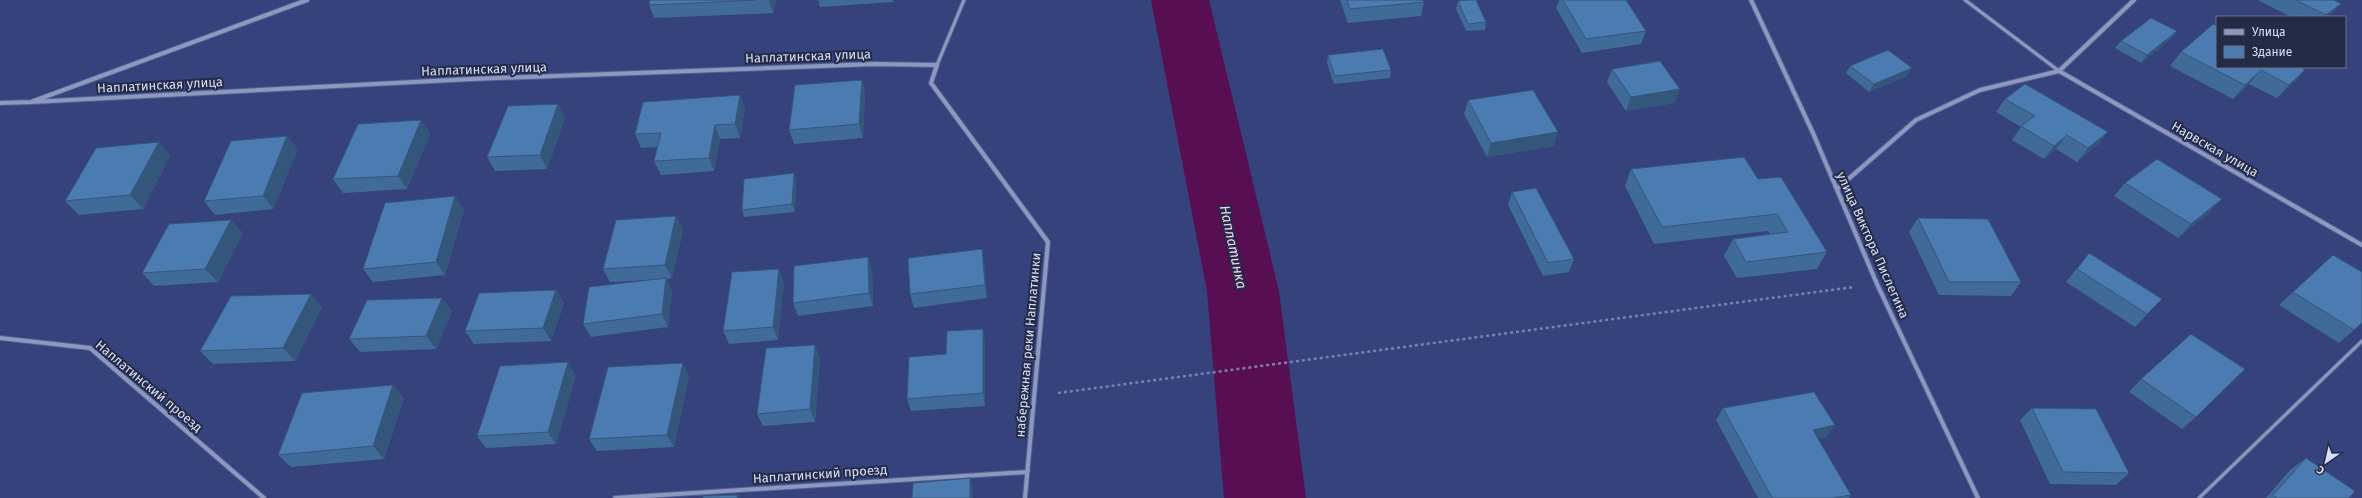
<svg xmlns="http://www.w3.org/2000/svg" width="2362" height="498" font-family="'Fira Sans',sans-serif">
  <rect width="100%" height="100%" fill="#35427b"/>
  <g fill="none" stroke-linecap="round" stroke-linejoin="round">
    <path fill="#570f51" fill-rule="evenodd" d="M1151,0H1209L1279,291L1306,498H1224L1207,291Z"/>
    <g stroke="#525e92" stroke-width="5">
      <path id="lane" d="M1965,0L2059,71
        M937,65L964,0
        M2199,498L2362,341"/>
    </g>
    <g stroke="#525e92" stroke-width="6">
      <path id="street" d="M1751,0L1813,133L1877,284L1978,498
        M2059,71L2362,245
        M31,102L472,79L875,64L937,65L931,83L1048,242L1025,498
        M0,103L31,102L307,0
        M1837,189L1916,120L1980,90L2059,71L2134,0
        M0,338L90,348L264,498
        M615,498L1027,472"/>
    </g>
    <path stroke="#7782af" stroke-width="2.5" stroke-dasharray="3 3" stroke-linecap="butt" d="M1058,393L1854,287"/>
    <use href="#lane" stroke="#8c98be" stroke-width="3"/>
    <use href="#street" stroke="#8c98be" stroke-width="4"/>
  </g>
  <path fill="#406a97" d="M650,0H776L773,13L654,18L649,5Z
    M818,0H893V2L820,7Z
    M1340,0H1423L1424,2L1421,16L1348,23Z
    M1559,0H1626L1646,31L1641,44L1582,53L1556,8Z
    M2258,0H2334L2329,17H2291Z
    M1458,1L1486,22L1485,30L1466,31L1456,9Z
    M2177,31L2171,39L2141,63L2115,48L2121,41Z
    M2181,52L2305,70L2293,83L2277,98L2249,84L2233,99L2170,66Z
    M1328,55L1391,70L1390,78L1334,84L1327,63Z
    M1850,66L1907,76L1869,92L1846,73Z
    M1612,69L1680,89L1674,103L1626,111L1607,82Z
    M862,80L865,93L863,138L794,144L789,130Z
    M740,95L745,109L740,138L720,139L714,171L661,175L654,161L658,147L641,148L635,134Z
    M2005,99L2108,132L2097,145L2077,162L2056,149L2044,159L2012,140L2021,127L1996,112Z
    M1468,100L1554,146L1487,157L1464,114Z
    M558,104L565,118L547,169L495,171L487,157Z
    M421,120L430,134L407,189L343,193L333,179Z
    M298,149L273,209L215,215L204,201Z
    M170,156L143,209L79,215L65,201Z
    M1631,169L1758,179L1827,252L1817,269L1737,278L1724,256L1733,239L1770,234L1768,231L1654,244L1625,186Z
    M794,173L796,181L795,212L744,217L742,210Z
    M2125,183L2210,212L2178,238L2114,196Z
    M1512,192L1574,259L1569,272L1543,276L1508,205Z
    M455,196L464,210L445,275L373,282L363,269Z
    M1918,218L2021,282L2011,296L1939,295L1909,232Z
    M683,230L672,278L666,279L672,291L668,327L591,337L583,324L649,280L610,282L603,269Z
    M243,233L218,282L154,286L142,273Z
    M982,249L984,262L987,298L914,308L910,294Z
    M2089,253L2162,299L2135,327L2066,282Z
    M872,270L873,306L798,316L793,303Z
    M784,282L778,340L729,344L723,331Z
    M556,290L564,303L551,341L474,344L465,331Z
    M2293,292L2354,330L2339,343L2279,305Z
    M311,294L322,307L295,361L213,364L200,351Z
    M452,311L436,349L360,352L349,339Z
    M985,342V406L911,411L907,399L946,354Z
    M820,358L815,422L763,426L757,414Z
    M576,375L556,444L486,448L477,436Z
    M689,376L674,447L597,451L589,439Z
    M2141,379L2196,417L2182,429L2129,392Z
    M404,398L384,459L291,467L278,455Z
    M1723,408L1826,438L1818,439L1851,495L1848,498H1758L1716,420Z
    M2032,408L2129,473L2116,485L2050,484L2020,420Z
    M2306,458L2349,498H2266L2290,470Z"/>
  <path fill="#34567b" d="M769,0H776L773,13Z
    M2341,4L2329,17H2325L2326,15Z
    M2177,31L2171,39L2141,63L2147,55Z
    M1912,68L1907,76L1869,92L1874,84Z
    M2261,70L2249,84L2233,99L2245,85Z
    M2305,70L2293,83L2277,98L2289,85Z
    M862,80L865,93L863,138L859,124Z
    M1680,89L1674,103L1626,111L1631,97Z
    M740,95L745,109L740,138L735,124Z
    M558,104L565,118L547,169L540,155Z
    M421,120L430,134L407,189L398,176Z
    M715,125L720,139L714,171L709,158Z
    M1558,132L1554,146L1487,157L1491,143Z
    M2108,132L2097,145L2077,162L2088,148Z
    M2067,135L2056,149L2044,159L2054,146Z
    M287,136L298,149L273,209L263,196Z
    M159,142L170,156L143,209L130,195Z
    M794,173L796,181L795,212L792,204Z
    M455,196L464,210L445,275L436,262Z
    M2222,199L2210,212L2178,238L2191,224Z
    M676,216L683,230L672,278L665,265Z
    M231,220L243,233L218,282L205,269Z
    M982,249L984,262L987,298L985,285Z
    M868,257L872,270L873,306L869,293Z
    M779,269L784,282L778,340L773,327Z
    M666,278L672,291L668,327L662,314Z
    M556,290L564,303L551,341L543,328Z
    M311,294L322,307L295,361L283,348Z
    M442,298L452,311L436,349L426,336Z
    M983,329L985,342V406L983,393Z
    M815,345L820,358L815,422L810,409Z
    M568,362L576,375L556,444L548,432Z
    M683,363L689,376L674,447L667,435Z
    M393,385L404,398L384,459L373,446Z
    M1835,425L1826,438L1804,442L1813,430Z
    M970,478L973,490V498H970Z"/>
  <path fill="#4b7bb0" stroke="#34567b" d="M650,0H757L649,5Z
    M1347,0H1423L1424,2L1350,9Z
    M1468,0H1476L1486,22L1468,24L1458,1Z
    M1563,0H1626L1646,31L1586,39Z
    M2296,0H2334L2341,4L2326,15Z
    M2151,18L2177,31L2147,55L2121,41Z
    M2213,24L2217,26V67H2300L2305,70L2289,85L2261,70L2245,85L2181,52Z
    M1383,49L1391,70L1335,76L1328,55Z
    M1888,50L1912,68L1874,84L1850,66Z
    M1660,61L1680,89L1631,97L1612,69Z
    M862,80L859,124L789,130L795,85Z
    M2025,84L2108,132L2088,148L2067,135L2054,146L2021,126L2035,116L2005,99Z
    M1533,90L1558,132L1491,143L1468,100Z
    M740,95L735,124L715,125L709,158L654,161L661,133L635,134L643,102Z
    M558,104L540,155L487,157L508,106Z
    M421,120L398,176L333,179L358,124Z
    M287,136L263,196L204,201L231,141Z
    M159,142L130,195L65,201L96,148Z
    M1744,157L1758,179L1781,177L1827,252L1746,262L1733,239L1788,232L1777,214L1662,227L1631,169Z
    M2157,159L2222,199L2191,224L2125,183Z
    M794,173L792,204L742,210L744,179Z
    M1536,188L1574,259L1548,263L1512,192Z
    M455,196L436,262L363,269L385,203Z
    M676,216L665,265L603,269L616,220Z
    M1918,218L1988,219L2021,282H1949Z
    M231,220L205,269L142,273L169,224Z
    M982,249L985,285L910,294L908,258Z
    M2089,253L2162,299L2147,314L2077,269Z
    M2333,255L2362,272V323L2354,330L2293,292Z
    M868,257L869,293L793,303L794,266Z
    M779,269L773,327L723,331L732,272Z
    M666,278L662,314L583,324L589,287Z
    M556,290L543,328L465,331L479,293Z
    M311,294L283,348L200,351L231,296Z
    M442,298L426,336L349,339L367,300Z
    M983,329V393L907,399L909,357L946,354L947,331Z
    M2191,334L2245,369L2196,417L2141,379Z
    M815,345L810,409L757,414L766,348Z
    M568,362L548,432L477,436L500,366Z
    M683,363L667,435L589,439L608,367Z
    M393,385L373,446L278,455L302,393Z
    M1814,392L1835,425L1813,430L1851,495L1833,498H1772L1723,408Z
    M2032,408L2096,409L2129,473L2063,472Z
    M2306,458L2355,491L2349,498H2277L2273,495Z
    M970,478V498H912L913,483Z
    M738,495L737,498H703V496Z"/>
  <g text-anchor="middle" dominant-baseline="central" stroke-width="4" stroke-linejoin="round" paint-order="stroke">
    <g font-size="13" fill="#d7dffb" stroke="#242b46">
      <text transform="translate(808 56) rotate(-2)">Наплатинская улица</text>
      <text transform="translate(484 69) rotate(-2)">Наплатинская улица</text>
      <text transform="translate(160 85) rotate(-3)">Наплатинская улица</text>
      <text transform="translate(2215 149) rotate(30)">Нарвская улица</text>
      <text transform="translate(1873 245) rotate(66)">улица Виктора Пислегина</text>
      <text transform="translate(1028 345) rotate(-85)">набережная реки Наплатинки</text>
      <text transform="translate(149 386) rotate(40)">Наплатинский проезд</text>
      <text transform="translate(820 474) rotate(-4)">Наплатинский проезд</text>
    </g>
    <g font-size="14" font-style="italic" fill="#fcd3f5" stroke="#242b46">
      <text transform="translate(1233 247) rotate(78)">Наплатинка</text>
    </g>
  </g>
  <rect x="2216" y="16" width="130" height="52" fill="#242b46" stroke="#6c738e"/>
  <rect x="2224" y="29" width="20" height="6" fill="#8c98be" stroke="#6c738e"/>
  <text x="2252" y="36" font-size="12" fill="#d7dffb">Улица</text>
  <rect x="2224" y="46" width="20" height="12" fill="#4b7bb0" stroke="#6c738e"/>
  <text x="2252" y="56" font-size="12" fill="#d7dffb">Здание</text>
  <g transform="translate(2326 462) rotate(214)" stroke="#242b46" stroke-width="3" paint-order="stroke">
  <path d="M0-3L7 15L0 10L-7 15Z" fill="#d7dffb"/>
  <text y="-6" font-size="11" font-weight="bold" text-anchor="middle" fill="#d7dffb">С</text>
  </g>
</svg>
